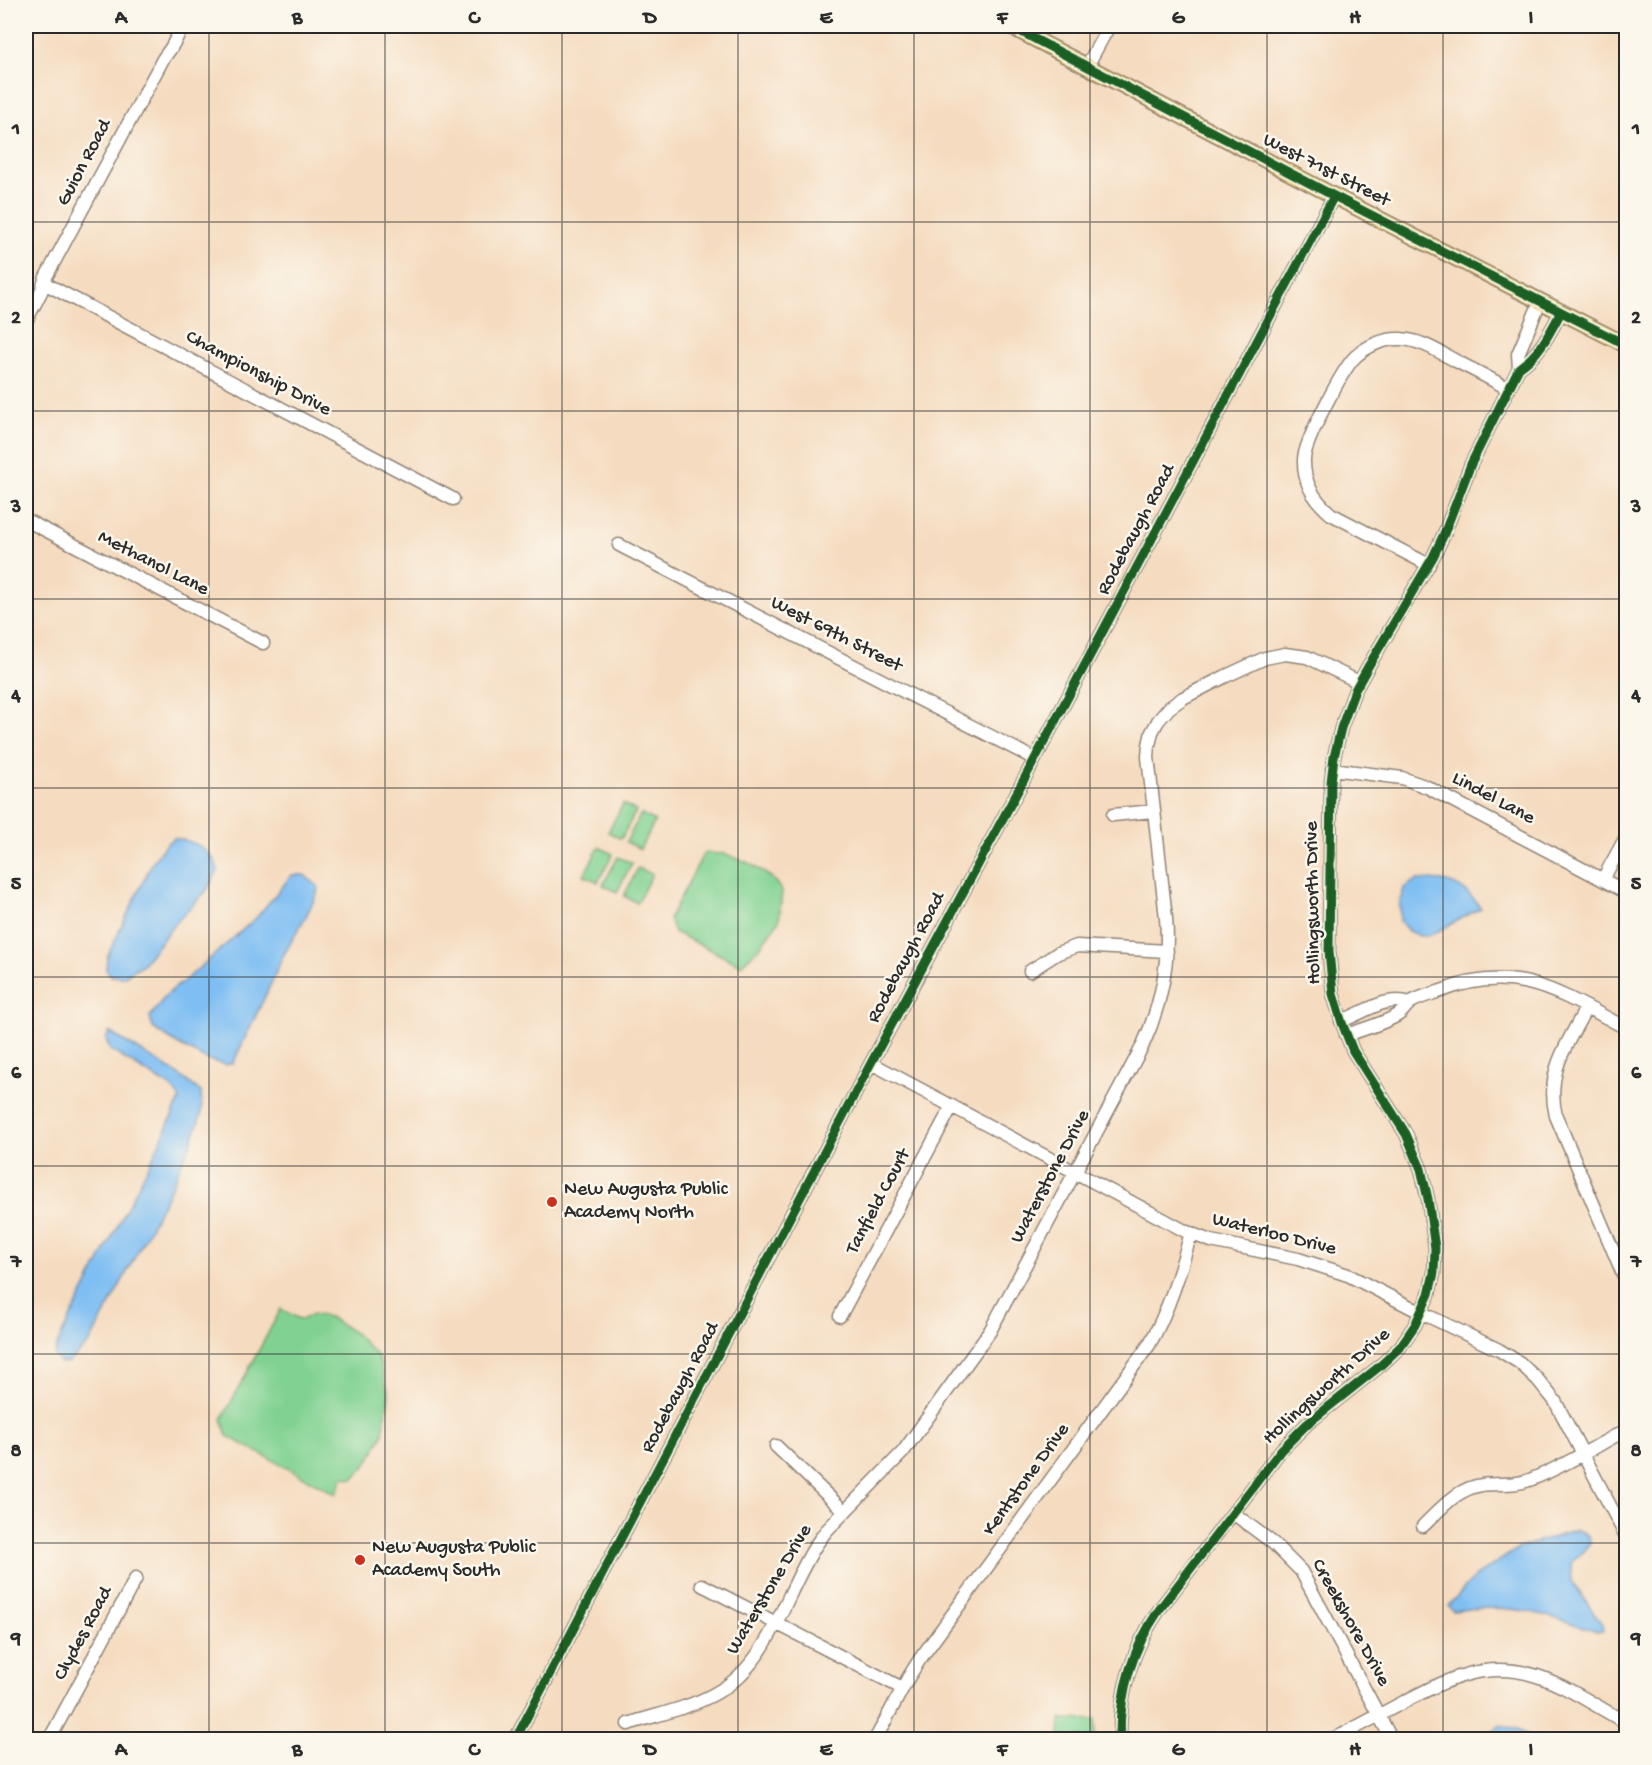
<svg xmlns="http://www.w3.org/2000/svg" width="1652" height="1765" font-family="'Gochi Hand',sans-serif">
  <rect width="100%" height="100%" fill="#fbf7ec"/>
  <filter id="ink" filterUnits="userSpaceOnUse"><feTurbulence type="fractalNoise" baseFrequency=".0167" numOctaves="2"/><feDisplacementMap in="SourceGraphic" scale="12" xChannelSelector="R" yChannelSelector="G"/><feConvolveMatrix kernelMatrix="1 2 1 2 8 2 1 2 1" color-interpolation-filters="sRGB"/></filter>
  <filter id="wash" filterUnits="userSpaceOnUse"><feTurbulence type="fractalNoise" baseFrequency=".008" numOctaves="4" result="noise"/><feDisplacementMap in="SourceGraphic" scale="24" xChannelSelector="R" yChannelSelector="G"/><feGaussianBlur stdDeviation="1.35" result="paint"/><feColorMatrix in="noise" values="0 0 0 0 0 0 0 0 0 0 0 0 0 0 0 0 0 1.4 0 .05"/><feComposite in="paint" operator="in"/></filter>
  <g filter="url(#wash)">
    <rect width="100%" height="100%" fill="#f5dbbf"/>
    <path fill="#81d292" stroke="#567e5e" stroke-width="1.5" d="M623,804L636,811L621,839L608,832Z
      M641,814L655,821L640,849L626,842Z
      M599,847L613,854L598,882L584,875Z
      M704,853L725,854L749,863L771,877L782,891L779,921L760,947L741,965L674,932L669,919Z
      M618,857L632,863L617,892L603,885Z
      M638,868L652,874L637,903L624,896Z
      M281,1309L301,1320L313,1314L329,1317L356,1334L378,1357L389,1394L383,1435L367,1464L353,1479L343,1477L336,1494L227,1436L222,1419Z
      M1061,1719L1096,1720L1095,1738L1060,1737Z"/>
    <path fill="#7ebef3" stroke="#54748f" stroke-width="1.5" d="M174,838C195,841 212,849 218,870L207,890L173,926L143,964L123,977L112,976L106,970L107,957L152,863L165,845Z
      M292,875H304L318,886L317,894L306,916L282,958L270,986L233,1063L226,1065L208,1060L179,1045L153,1028L150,1017L166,995L190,976L256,918Z
      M1416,880C1448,879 1462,882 1481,908L1431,935L1420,936L1408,931L1400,921V904L1404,888Z
      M109,1032L175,1072L201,1092L202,1112L191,1143L166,1198L90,1342L69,1362L60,1363L54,1355L60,1338L153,1157L180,1099L172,1088L110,1050L106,1039Z
      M1577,1530C1605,1543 1581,1551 1571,1563L1572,1582L1602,1624L1603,1631L1597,1632C1546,1614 1508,1602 1453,1611L1448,1606L1476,1576L1519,1548Z
      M1501,1725L1517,1730L1535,1739H1466L1471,1734L1489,1733Z"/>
  </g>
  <g filter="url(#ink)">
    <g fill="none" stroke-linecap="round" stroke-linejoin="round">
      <g stroke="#908375" stroke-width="15">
        <path id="minor" d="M1087,66L1109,26
          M44,283L453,499
          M26,321L41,292L46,277L163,59L171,48L183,26
          M1519,368L1518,354L1540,302
          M26,520L263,643
          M619,545L1035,759
          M1429,565L1331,514C1314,500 1303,482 1304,459C1305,441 1342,370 1355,357C1367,346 1384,338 1401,339C1421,340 1439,352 1456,361C1474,370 1491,379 1509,389
          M1332,769L1402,778L1427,787L1626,892
          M1113,815L1153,811
          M1603,879L1626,837
          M1030,971L1058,953L1077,946L1167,951
          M1586,1008C1567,1045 1545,1072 1556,1116L1626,1281
          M1341,1021C1364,1013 1385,995 1410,1003
          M1346,1035C1361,1030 1385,1023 1398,1015C1403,1012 1406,1005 1411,1002C1420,997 1431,994 1441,991C1517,961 1561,994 1626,1028
          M871,1063L1187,1232L1211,1241L1298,1259L1348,1275L1422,1313L1499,1350L1520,1363L1538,1380L1555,1401L1626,1536
          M840,1316L952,1106
          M776,1446L845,1512
          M1233,1513L1273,1543L1301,1571L1392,1740
          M1423,1526C1440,1510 1457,1488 1482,1485C1499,1483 1516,1486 1532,1479C1565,1466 1596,1446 1626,1430
          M702,1585L902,1688
          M628,1724C656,1715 690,1708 716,1693C772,1662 784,1593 818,1542L826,1531L903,1452L990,1331L1142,1047C1161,1006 1170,962 1166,918L1148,757L1149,745L1152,732L1158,721L1169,708L1183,698L1224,677L1265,658L1285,654L1307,657L1359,682
          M49,1740L136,1578
          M515,1740L871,1063L1035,759L1334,196
          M875,1740L908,1678L920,1659L1149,1345C1169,1310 1180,1272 1191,1233
          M1120,1740C1119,1693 1133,1648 1159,1610L1281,1450L1307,1424L1380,1366L1400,1347L1415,1325L1429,1294L1434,1273L1435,1248L1428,1199L1421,1169L1406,1134L1353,1051L1342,1023L1333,994L1329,951L1331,782L1334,757L1341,728L1355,690L1369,665L1433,557L1444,534L1471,464L1519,368C1540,354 1549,334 1561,312
          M1333,1740C1354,1728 1376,1717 1398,1705C1444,1681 1483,1659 1537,1676C1565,1685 1600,1708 1626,1723"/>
      </g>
      <g stroke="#908375" stroke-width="18">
        <path id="major" d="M1010,26L1334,196L1626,345"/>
      </g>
      <use href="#minor" stroke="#fff" stroke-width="12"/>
      <use href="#major" stroke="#ecc669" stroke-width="15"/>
      <g stroke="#fbf7ec" stroke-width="13">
        <path id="cycleway" d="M1010,26L1334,196L1626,345
          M515,1740L871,1063L1035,759L1334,196
          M1120,1740C1119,1693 1133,1648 1159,1610L1281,1450L1307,1424L1380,1366L1400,1347L1415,1325L1429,1294L1434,1273L1435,1248L1428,1199L1421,1169L1406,1134L1353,1051L1342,1023L1333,994L1329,951L1331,782L1334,757L1341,728L1355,690L1369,665L1433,557L1444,534L1471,464L1519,368C1540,354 1549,334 1561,312"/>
      </g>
      <use href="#cycleway" stroke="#1b5e20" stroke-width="9"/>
    </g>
  </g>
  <path fill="none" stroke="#2b2b2b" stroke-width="1.5" stroke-opacity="0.55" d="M209,26V1740M385,26V1740M562,26V1740M738,26V1740M914,26V1740M1090,26V1740M1267,26V1740M1443,26V1740M26,222H1626M26,411H1626M26,599H1626M26,788H1626M26,977H1626M26,1166H1626M26,1354H1626M26,1543H1626"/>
  <g fill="#c8321e" stroke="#fbf7ec" stroke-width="2">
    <circle cx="552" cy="1202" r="6"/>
    <circle cx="360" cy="1560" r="6"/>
  </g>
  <g text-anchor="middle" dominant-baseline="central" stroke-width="5" stroke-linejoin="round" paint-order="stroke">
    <g font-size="20" fill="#2b2b2b" stroke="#fbf7ec">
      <text transform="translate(85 163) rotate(-62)">Guion Road</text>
      <text transform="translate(1326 171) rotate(27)">West 71st Street</text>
      <text transform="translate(258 374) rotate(28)">Championship Drive</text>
      <text transform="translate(1137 530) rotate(-62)">Rodebaugh Road</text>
      <text transform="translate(153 564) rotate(27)">Methanol Lane</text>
      <text transform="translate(836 635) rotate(27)">West 69th Street</text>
      <text transform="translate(1493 799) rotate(28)">Lindel Lane</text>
      <text transform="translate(1314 903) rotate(-91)">Hollingsworth Drive</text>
      <text transform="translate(907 958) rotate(-62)">Rodebaugh Road</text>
      <text transform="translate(1051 1177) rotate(-62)">Waterstone Drive</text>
      <text transform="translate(879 1202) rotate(-62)">Tanfield Court</text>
      <text transform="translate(1274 1235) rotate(14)">Waterloo Drive</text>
      <text transform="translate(1327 1387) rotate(-42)">Hollingsworth Drive</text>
      <text transform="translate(681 1388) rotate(-62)">Rodebaugh Road</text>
      <text transform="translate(1027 1480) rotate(-54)">Kentstone Drive</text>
      <text transform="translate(770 1590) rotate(-59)">Waterstone Drive</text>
      <text transform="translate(1350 1623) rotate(61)">Creekshore Drive</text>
      <text transform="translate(84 1634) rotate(-62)">Clydes Road</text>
    </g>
    <g font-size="20" fill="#2b2b2b" stroke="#fbf7ec" text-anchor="start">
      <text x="564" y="1190">New Augusta Public<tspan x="564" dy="23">Academy North</tspan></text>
      <text x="372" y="1548">New Augusta Public<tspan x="372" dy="23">Academy South</tspan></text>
    </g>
  </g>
  <rect width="1652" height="1765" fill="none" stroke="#fbf7ec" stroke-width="66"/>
  <rect x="33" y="33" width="1586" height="1699" fill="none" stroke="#2b2b2b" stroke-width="2"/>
  <g font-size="20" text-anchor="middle" font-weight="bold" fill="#2b2b2b">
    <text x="121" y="23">A</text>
    <text x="297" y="23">B</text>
    <text x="474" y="23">C</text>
    <text x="650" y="23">D</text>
    <text x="826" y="23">E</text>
    <text x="1002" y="23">F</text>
    <text x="1178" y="23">G</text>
    <text x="1355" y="23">H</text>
    <text x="1531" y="23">I</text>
    <text x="16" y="134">1</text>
    <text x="1636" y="134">1</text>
    <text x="16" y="323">2</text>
    <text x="1636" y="323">2</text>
    <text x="16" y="512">3</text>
    <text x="1636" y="512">3</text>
    <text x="16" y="701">4</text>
    <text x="1636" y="701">4</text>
    <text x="16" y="889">5</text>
    <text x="1636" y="889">5</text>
    <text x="16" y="1078">6</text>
    <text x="1636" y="1078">6</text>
    <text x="16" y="1267">7</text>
    <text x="1636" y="1267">7</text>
    <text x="16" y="1456">8</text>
    <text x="1636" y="1456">8</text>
    <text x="16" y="1644">9</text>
    <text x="1636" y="1644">9</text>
    <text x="121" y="1755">A</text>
    <text x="297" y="1755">B</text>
    <text x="474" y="1755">C</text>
    <text x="650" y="1755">D</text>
    <text x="826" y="1755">E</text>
    <text x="1002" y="1755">F</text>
    <text x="1178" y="1755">G</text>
    <text x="1355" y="1755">H</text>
    <text x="1531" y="1755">I</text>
  </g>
</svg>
